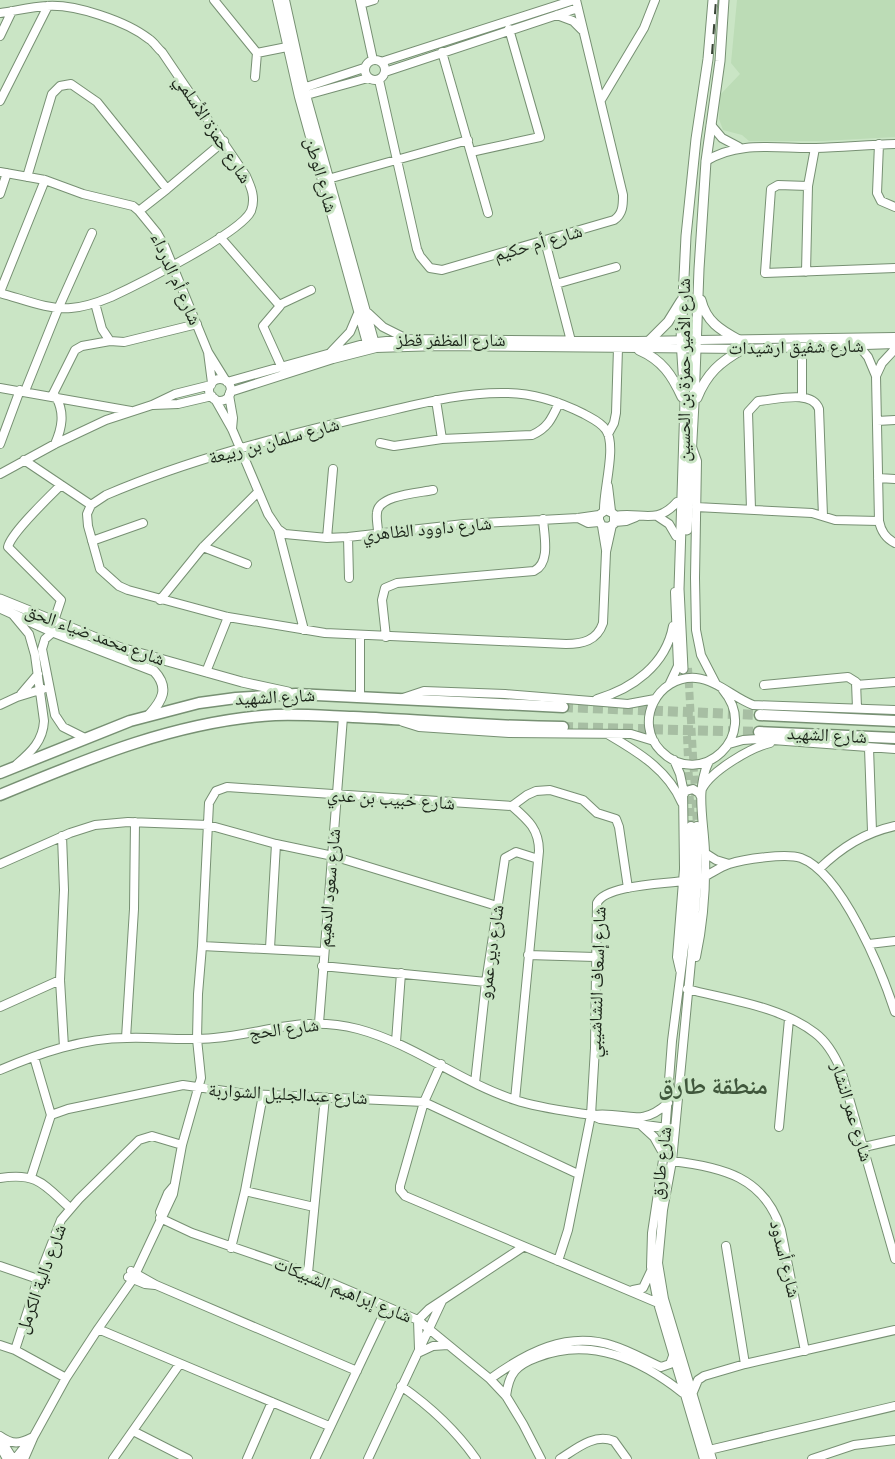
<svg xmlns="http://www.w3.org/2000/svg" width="895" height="1459" font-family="Signika,'Noto Naskh Arabic',sans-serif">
  <rect width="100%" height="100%" fill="#cae5c5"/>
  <path fill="#bcdcb6" d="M737,0H895V137L823,141H749L742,135L723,130L719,119L720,95L740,74L731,63Z"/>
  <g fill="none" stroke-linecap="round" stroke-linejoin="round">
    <path stroke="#a7bea3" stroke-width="8" stroke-dasharray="8 4" stroke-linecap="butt" d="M688,668L697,826
      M687,736L691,826"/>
    <path stroke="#a7bea3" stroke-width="10" stroke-dasharray="10 5" stroke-linecap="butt" d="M563,707L760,715
      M563,727L759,732"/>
    <g stroke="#779073" stroke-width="10">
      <path id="minor" d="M214,0L257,53L255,77
        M277,0L299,97L368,347
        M285,0L306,95L375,344
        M360,0L373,60
        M361,4L374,0
        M0,13C15,11 31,7 47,6C75,4 126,21 149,39C154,42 157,48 162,52L246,176C251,187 256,198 251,211C241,233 137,285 111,297C99,302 85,307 71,308C48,310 23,299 0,293
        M557,15L573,21L582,30
        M0,36L12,11
        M442,52L488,213
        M257,53L287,47
        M365 70a10 10 0 1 1 20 0a10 10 0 1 1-20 0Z
        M381,62L574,0
        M385,72L578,8
        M379,80L417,249L420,256L430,268L442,270L614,220C623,214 623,205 623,195L576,0
        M300,89L364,68
        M303,96L368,78
        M601,100L644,28L655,0
        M0,101L48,6
        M711,125L722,138L739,147
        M879,144L877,193L881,201L895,207
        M471,152L540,137L509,29
        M706,161C739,140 779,149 816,148C842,147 869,145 895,144
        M0,172L45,180L83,194L133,206L139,211L157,233L165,247L208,352L226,381
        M27,177L52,94L60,86L71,84L97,102L167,189
        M328,179L468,140
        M808,186L778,185L771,189L765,273L895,268
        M0,194L7,173
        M139,211L167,189L224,141
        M220,237L280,306L263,326L282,368
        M545,241L571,341
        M806,272L808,186L815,148
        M556,284L616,267
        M0,292L45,180
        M95,303L102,329L110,341L124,342L197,324
        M279,305L311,290
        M368,313L383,327L405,338
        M859,346L868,357L876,376L879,521C881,531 885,538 895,543
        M208,352L212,383
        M331,352L350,332L359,311
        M876,376L882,363L895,349
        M209 390a11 11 0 1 1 22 0a11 11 0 1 1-22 0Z
        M227,382L367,343L406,339L637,341L895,337
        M0,388L131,411
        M25,391L58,309L92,233
        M230,392L333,359L376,348L439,346L743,349L895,344
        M229,395L233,418L232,429
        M52,396L75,350L82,346L110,341
        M802,397V347
        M215,399L232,429L268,514L278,529L285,534L327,538L348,537L464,524L578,518L599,515L606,510L614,514V524L608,527L602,526L599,520V515
        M436,400L442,439
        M153,405L178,404L212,396
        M877,421L895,420
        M608,434L614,423L616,413L618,348
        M380,443L394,446L442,439L532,435C548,428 552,418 559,403
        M0,444L20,390
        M55,444C62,428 65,413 56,397
        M692,447L697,461L695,578L696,630L701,655L716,684
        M24,460L91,505
        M0,474L55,444L106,420L152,405L175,394L211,385
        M878,478L895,479
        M608,486L611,511
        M696,507L812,513L835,520L879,521
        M751,509L748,412L758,401C775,400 812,389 819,409L823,516
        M604,511C603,491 617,446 606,430C601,422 591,418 584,414C560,402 533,393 506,393C459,392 412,406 367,416C279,437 190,459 106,495L91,505L87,514L88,526L100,569L119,586L128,590L228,617L325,633L566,644C582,644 597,641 603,623L606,552L612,525
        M615,516C640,511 656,526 677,502
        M657,516L669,524L676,536
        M578,518L588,523L599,522
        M615,522L626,521L636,517
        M602,526L606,550
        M278,529L304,630
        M378,532C378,526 376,519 377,513C378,495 419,493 433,490
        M348,537L349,578
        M327,538L333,469
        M92,541L143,523
        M203,547L247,564
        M160,600L203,547L258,492
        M14,616L29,634L35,655L44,721C43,741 31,752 17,764
        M54,621L61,600L8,547C11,533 49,497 61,485
        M53,632L45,639L42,649L55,715L63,727L85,738
        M386,637L382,600L385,588L397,583L534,571C551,563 544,535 543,519
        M206,672L228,617
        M670,683L678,666L675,592
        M764,685L848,677L856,682L857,708
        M856,685L895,682
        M723,690C761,735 701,791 661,751C633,723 657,675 696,678C717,680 734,698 753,705L895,710
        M21,694L38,674
        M360,697V636
        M403,698L424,691L505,694L628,704L655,699
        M597,699C632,689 666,665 673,626
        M0,705L17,697L43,689
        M403,722L419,727L509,733L631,734L654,741
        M609,735C638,752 668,770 682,803
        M729,744L743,740L758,739L895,749
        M869,748L872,831
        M674,760L680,774L683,788L684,869L677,957L680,970
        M702,789C711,771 750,748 770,743
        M683,795L686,791L693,789L699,793L701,797
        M512,806L527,795L536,791L550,790L583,800L597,813L616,819L619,827L628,888
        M691,826V869L688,916L672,1041L663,1160L652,1233L651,1267L658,1303L704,1459
        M697,826V883L692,951L672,1161L663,1210L658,1263L664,1299L712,1459
        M62,836L64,890L60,980L64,1047
        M705,853L716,860L729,864
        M0,864L70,833L95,825L128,822L208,825L276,844L333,856L497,906
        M819,869C842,847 864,833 895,826
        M704,877C712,873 720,867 729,864C744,859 786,853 801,858C842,873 882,972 895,1012
        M869,944L895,941
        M202,946L323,952
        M270,948L276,844
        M528,955L595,957
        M696,957C703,924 706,886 705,852C704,821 695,790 709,761
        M322,966L486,982
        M687,989C729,1000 780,1006 815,1033C827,1042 835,1056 841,1070L895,1259
        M0,1007L60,980
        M319,1023L343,717
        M126,1038L134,909L135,822
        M396,1042L401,973
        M34,1057L51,1115
        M441,1064L424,1102L400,1186V1190L405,1196L658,1303
        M0,1070C40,1053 83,1038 127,1038C156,1037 185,1041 214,1038C267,1033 302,1015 358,1029C414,1044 460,1082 515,1100C539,1108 566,1111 591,1115L600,1119L675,1129
        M475,1083L486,982L505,858L516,852L538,859
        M593,1115C627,1111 639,1129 668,1103
        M642,1126L654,1137L663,1153
        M779,1127L789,1019
        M864,1147L895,1140
        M672,1161C722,1167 765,1177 781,1230L805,1351
        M31,1177L51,1115L68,1109L183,1085L246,1094L424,1102L578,1174
        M0,1178C38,1172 44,1185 70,1208
        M245,1191L314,1207
        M160,1212L168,1193L173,1187
        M160,1218L192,1233L308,1273L418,1320L490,1379L506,1396L523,1424L541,1459
        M726,1246L745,1364
        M231,1248L245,1191L263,1095
        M558,1261L568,1230L591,1115L595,1048L597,903C606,885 664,884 683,881
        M0,1266L38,1279
        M131,1271L156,1285L357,1371
        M308,1273L325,1097
        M128,1277L145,1284L155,1285
        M633,1290L643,1288L651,1271
        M98,1329L329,1426
        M0,1345L15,1350L66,1378
        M419,1349L418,1320L429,1309L523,1247
        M15,1350L38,1279L61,1220L79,1199L139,1140L152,1136L182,1145
        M418,1353L433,1346L448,1345
        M490,1379C526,1353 567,1330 614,1346C630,1351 645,1360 661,1367L670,1364L673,1356
        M401,1386C431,1407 455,1429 476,1459
        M693,1392L698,1380L704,1376L745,1364L895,1330
        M506,1396C509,1373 516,1365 538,1357C591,1336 641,1360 683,1393
        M133,1431L188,1459
        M0,1436C13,1445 19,1444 33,1437
        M1,1440L13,1459
        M0,1446L7,1459
        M709,1450L895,1406
        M15,1459L27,1444
        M24,1459L34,1436L66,1378L98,1329L133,1279L173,1194L182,1145L201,1078L197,1039L198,994L202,946L209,803L216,791L227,787L512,806C528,820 539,829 539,851L515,1100
        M113,1459L179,1365
        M247,1459L272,1402
        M315,1459L387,1307
        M368,1459L442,1301
        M560,1459C576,1449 594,1433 614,1441L627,1459
        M812,1459L854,1445L895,1440"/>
    </g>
    <g stroke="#779073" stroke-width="11">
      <path id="major" d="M701,300C706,321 720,330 739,340
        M649,341L668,322L681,301
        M639,350C662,360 672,375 682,397
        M697,398C707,373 720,362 743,349
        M687,530L694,403L699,269L706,161L720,61L724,0
        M0,599L121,648L242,682L288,692
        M0,608L53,632L154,671C170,688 162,701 149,715
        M683,669L679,589L685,402L681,340L686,236L696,139L708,59L713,0"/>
    </g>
    <g stroke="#779073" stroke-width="13">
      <path id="highway" d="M760,715L895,721
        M759,732L895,738
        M0,773L130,721L199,703L236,698L296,694L563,707
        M0,795C89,758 177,721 275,715C301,714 327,716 353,717C423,720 493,727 563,727"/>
    </g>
    <use href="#minor" stroke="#fff" stroke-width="8"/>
    <use href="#major" stroke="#fff" stroke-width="9"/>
    <use href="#highway" stroke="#fff" stroke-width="10"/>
    <path stroke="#3a4637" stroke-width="2" stroke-dasharray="10 10" stroke-linecap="butt" d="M712,54L716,0"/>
  </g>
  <g text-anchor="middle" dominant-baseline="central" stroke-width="6" stroke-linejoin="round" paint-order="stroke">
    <g font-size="18" fill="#1b2419" stroke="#cae5c5">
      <text transform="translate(213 129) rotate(57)">شارع حمزة الأسلمي</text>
      <text transform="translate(321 175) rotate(74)">شارع الوطن</text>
      <text transform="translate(538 243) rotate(-16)">شارع أم حكيم</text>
      <text transform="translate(176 279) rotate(66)">شارع أم الدرداء</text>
      <text x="451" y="340">شارع المظفر قطز</text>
      <text transform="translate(796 347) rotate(-1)">شارع شفيق ارشيدات</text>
      <text transform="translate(684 370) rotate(-90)">شارع الأمير حمزة بن الحسين</text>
      <text transform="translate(274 441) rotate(-15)">شارع سلمان بن ربيعة</text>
      <text transform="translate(427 529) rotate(-5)">شارع داوود الظاهري</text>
      <text transform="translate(95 635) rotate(20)">شارع محمد ضياء الحق</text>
      <text transform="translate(275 697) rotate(-3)">شارع الشهيد</text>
      <text transform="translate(827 735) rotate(3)">شارع الشهيد</text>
      <text transform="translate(391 799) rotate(4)">شارع خبيب بن عدي</text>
      <text transform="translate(329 888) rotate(-85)">شارع سعود الدهيم</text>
      <text transform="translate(491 952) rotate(-82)">شارع دير عمرو</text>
      <text transform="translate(597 982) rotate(-88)">شارع إسعاف النشاشيبي</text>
      <text transform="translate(284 1029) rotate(-7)">شارع الحج</text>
      <text transform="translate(288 1094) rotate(3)">شارع عبدالجليل الشواربة</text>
      <text transform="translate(852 1112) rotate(73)">شارع عمر النشار</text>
      <text transform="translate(661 1163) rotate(-83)">شارع طارق</text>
      <text transform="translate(785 1259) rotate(76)">شارع أسدود</text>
      <text transform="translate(41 1279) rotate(-70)">شارع دالية الكرمل</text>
      <text transform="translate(343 1290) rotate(22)">شارع إبراهيم الشبيكات</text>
    </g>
    <g font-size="24" font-weight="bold" fill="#40573c" stroke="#cae5c5">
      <text x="713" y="1086">منطقة طارق</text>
    </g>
  </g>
</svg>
